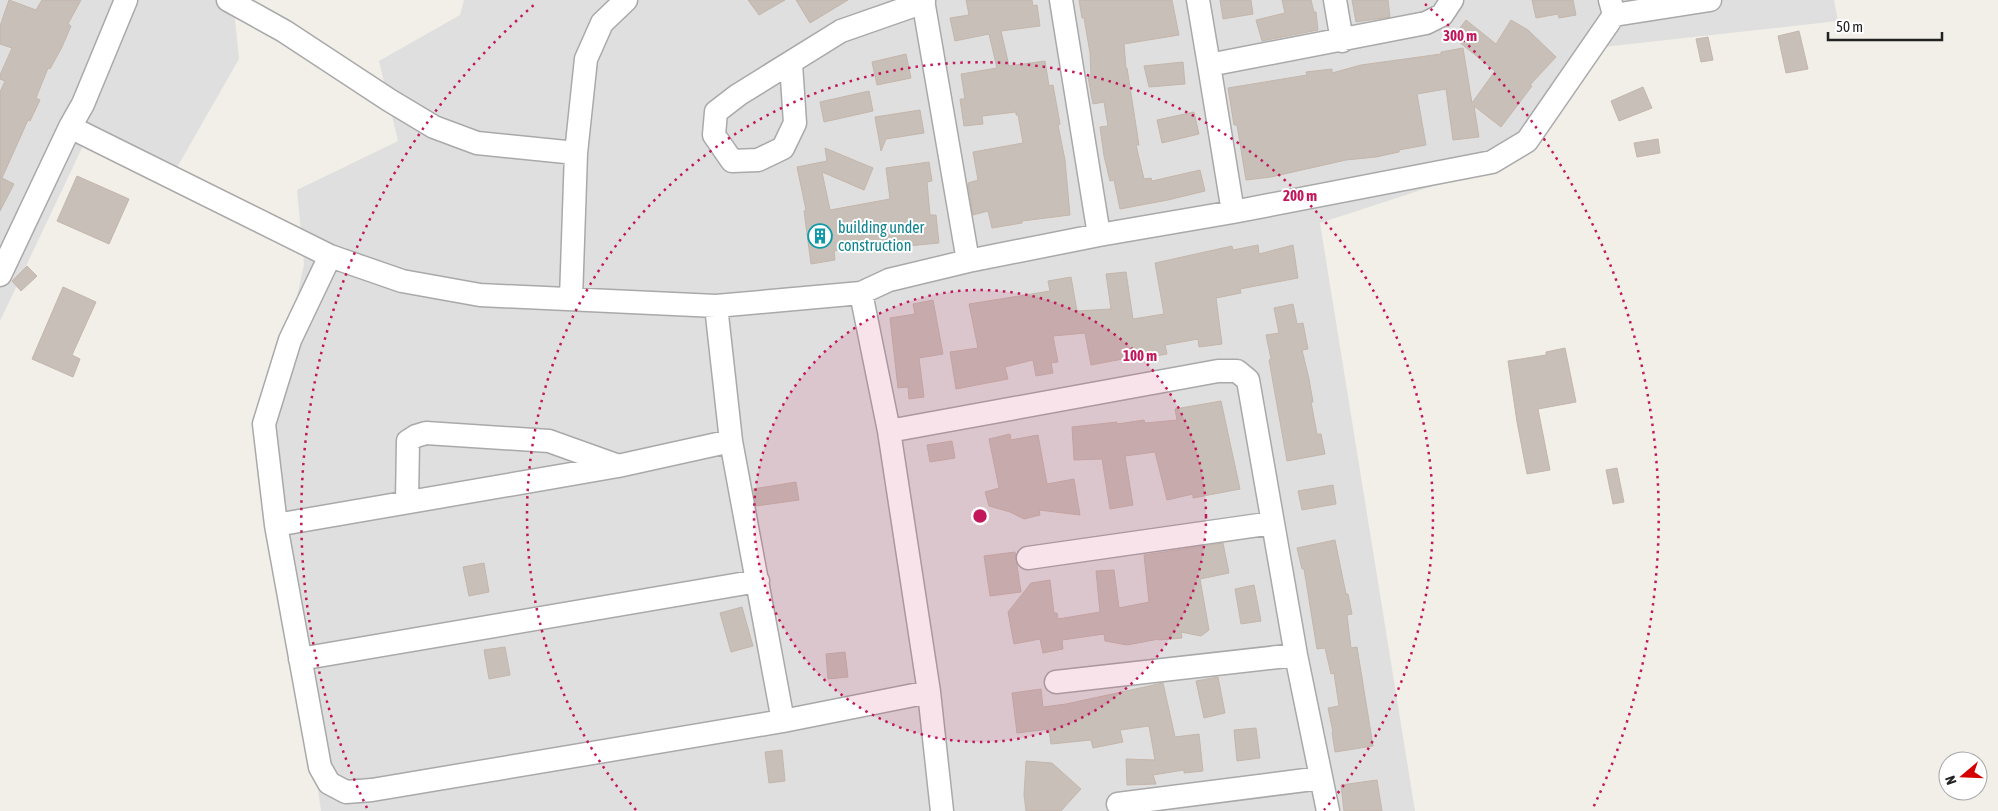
<svg xmlns="http://www.w3.org/2000/svg" width="1998" height="811" font-family="'Asap Condensed',sans-serif">
  <rect width="100%" height="100%" fill="#f2efe9"/>
  <path fill="#e0dfdf" d="M0,0H233L239,59L175,171L90,131L0,321Z
    M464,0H1834L1838,21L1603,47L1507,162L1320,223L1415,811H321L267,437L304,264L297,190L398,141L379,61L460,15Z"/>
  <path fill="#c7bfb8" stroke="#c4b6ab" d="M9,0L36,10L42,0H81L68,24L71,26L62,47L50,69L48,68L36,98L40,100L30,121L28,120L2,178L14,184L0,211V92L5,81L0,79V75L12,48L0,44V26Z
    M748,0H785L759,15Z
    M796,0H848L810,23Z
    M966,0H1032L1033,6L1037,5L1040,26L1001,31L1009,66L1045,61L1049,86L1053,85L1060,124L1058,125L1065,160L1070,215L1022,221V223L992,228L988,211L973,215L968,183L978,180L973,152L1023,143L1018,115H1016V112L982,116L983,124L964,126L960,99H965L961,74L997,68L989,34L955,41L950,18L969,15Z
    M1079,0H1172L1179,35L1124,44L1126,68H1127L1139,145H1136L1144,179L1151,178L1152,181L1200,170L1205,191L1168,200L1120,209L1114,180L1110,181L1104,156L1100,127L1108,126L1104,102L1093,104L1088,77L1091,76L1090,53L1084,18H1082Z
    M1220,0H1251L1253,14L1223,19Z
    M1282,0H1311L1314,12H1316L1318,30L1262,41L1256,20L1285,13Z
    M1352,0H1388L1390,17L1356,22Z
    M1532,0H1573L1576,15L1559,18L1558,14L1536,18Z
    M1466,20L1496,44L1511,20L1528,30L1556,57L1530,85L1532,86L1501,127L1474,106L1479,137L1453,140L1446,89L1417,94L1426,145L1399,150V152L1376,157L1346,160L1271,177L1246,180L1237,125H1234L1228,88L1307,75L1306,72L1332,69V73L1361,65L1441,54V52L1463,48L1472,103L1495,71L1453,37Z
    M1799,31L1808,69L1786,73L1778,36Z
    M1708,37L1713,60L1701,62L1696,39Z
    M906,54L911,78L877,85L872,62Z
    M1183,62L1185,84L1149,87L1144,66Z
    M1643,87L1652,108L1619,121L1611,101Z
    M869,91L873,111L824,122L820,102Z
    M920,110L924,133L886,139L881,151L875,117Z
    M1194,112L1199,134L1162,143L1157,120Z
    M1658,139L1660,153L1637,157L1634,143Z
    M825,148L873,168L864,190L822,172L830,210L890,199L886,168L929,162L932,181L927,182L930,215H936L939,243L897,247V239L871,244V243L834,251L835,260L811,264L804,211L806,210L797,167L827,161Z
    M77,176L129,199L109,244L57,221Z
    M1258,245L1259,254L1293,245L1298,278L1240,289L1241,293L1216,298L1222,344L1199,347L1198,339L1165,345L1167,354L1144,358V355L1091,365L1085,333L1053,336L1058,362L1051,363L1053,373L1036,376L1033,360L1005,367L1008,379L956,389L950,352L978,348L969,304L1050,291L1048,281L1071,277L1077,311L1111,309L1106,274L1126,272L1133,319L1164,314L1155,263L1232,246L1233,250Z
    M27,266L37,276L21,291L12,281Z
    M63,287L96,302L72,355L80,359L73,377L32,359Z
    M933,300L943,354L919,358L924,397L909,399L908,387L898,388L890,318L915,314L913,304Z
    M1293,304L1297,324L1303,323L1308,349L1302,350L1309,379L1313,402H1311L1317,434H1321L1325,454L1287,461L1269,360L1271,359L1266,335L1279,333L1274,308Z
    M1565,348L1576,402L1538,409L1550,470L1527,474L1517,422L1508,361L1546,355V352Z
    M1221,401L1240,489L1193,498V494L1167,500L1155,452L1125,456L1133,505L1110,509L1102,459L1074,460L1072,427L1117,422V424L1144,420L1145,423L1177,420L1175,409Z
    M1010,434L1011,440L1038,435L1047,484L1074,479L1080,515L1039,510L1040,515L1024,519L1010,512L989,506L985,492L999,488L989,439Z
    M952,441L955,458L930,462L927,445Z
    M1617,468L1624,502L1613,504L1606,470Z
    M796,482L799,500L756,506L753,489Z
    M1333,485L1336,504L1302,510L1298,491Z
    M1335,540L1346,594H1348L1352,614L1347,615L1351,648L1357,647L1373,746L1335,752L1332,732H1333L1328,708L1339,706L1334,673L1331,674L1325,648L1317,649L1304,569H1302L1297,548Z
    M1223,543L1229,573L1200,579L1209,630L1201,636L1181,632L1182,638L1159,640V639L1127,645L1105,641L1104,634L1062,640L1063,649L1043,653L1040,639L1014,644L1008,612L1031,583L1050,580L1054,613H1057L1058,619L1100,612L1096,571L1114,570L1119,608L1149,602L1144,555Z
    M1015,552L1021,592L990,596L984,556Z
    M484,563L489,592L469,596L463,567Z
    M1254,585L1261,621L1241,624L1235,589Z
    M742,607L753,646L731,652L720,613Z
    M505,647L510,675L489,679L484,650Z
    M845,652L848,677L828,679L826,654Z
    M1218,677L1225,713L1204,718L1196,681Z
    M1163,683L1175,737L1199,734L1203,771L1184,773V770L1153,775L1156,784L1127,785L1126,759L1155,760L1149,726L1120,730L1123,742L1093,748L1091,740L1051,744L1049,729L1017,733L1012,693L1041,689L1043,707L1066,704Z
    M1256,728L1260,758L1237,761L1234,730Z
    M782,750L785,781L769,783L765,752Z
    M1026,761L1052,763L1081,789L1061,811H1026L1024,795Z
    M1377,780L1382,811H1344L1341,785Z"/>
  <g fill="none" stroke-linecap="round" stroke-linejoin="round">
    <g stroke="#a9a9a9" stroke-width="25">
      <path id="minor" d="M228,0L284,31L389,100L434,127L477,143L576,153
        M923,0L968,261
        M1061,0L1099,235
        M1198,0L1209,65
        M1335,0L1342,41
        M1610,0L1614,15L1710,0
        M791,64L795,123L783,148L758,160L732,161L714,135L716,112L738,95L841,31L924,2
        M70,127L330,256L290,340L264,424L276,525L320,767L329,783L346,792L372,790L783,721L929,692
        M1233,212L1209,65L1426,23L1442,15L1452,0
        M330,256L402,281L480,295L716,306L861,293L889,431L929,692L942,811
        M0,275L70,127L83,104L126,0
        M861,293L889,280L968,261L1099,235L1233,212L1492,162L1527,141L1614,15
        M571,299L576,153L586,59L602,23L626,0
        M716,306L731,441L783,721
        M889,431L1218,371H1237L1248,380L1296,655L1328,811
        M407,501L408,441L416,436L426,433L549,441L616,465
        M276,525L618,466L731,441
        M1028,558L1273,523
        M300,659L758,581
        M1056,682L1296,655
        M1118,804L1321,778"/>
    </g>
    <use href="#minor" stroke="#fff" stroke-width="22"/>
  </g>
  <circle cx="980" cy="516" r="226" fill="#c2185b" fill-opacity=".12"/>
  <g fill="none" stroke="#c2185b" stroke-width="2.5" stroke-dasharray="2.5 5">
    <circle cx="980" cy="516" r="226"/>
    <path d="M636 810A453 453 0 1 1 1324 810"/>
    <path d="M367 808A679 679 0 0 1 535 4M1425 4A679 679 0 0 1 1593 808"/>
  </g>
  <defs>
    <g id="building-ring" transform="scale(1.25)"><circle r="9.5" fill="#fff" stroke="#0f9aa8" stroke-width="1.5"/><path d="M-4-6H4V6H1V3H-1V6H-4ZM-2.5-4.3h1.7v1.8h-1.7ZM.8-4.3h1.7v1.8H.8ZM-2.5-1h1.7V.8h-1.7ZM.8-1h1.7V.8H.8Z" fill="#0f9aa8"/></g>
  </defs>
  <g fill-rule="evenodd">
    <use href="#building-ring" x="820" y="236"/>
  </g>
  <g text-anchor="middle" dominant-baseline="central" stroke-width="4" stroke-linejoin="round" paint-order="stroke">
    <g font-size="16" fill="#0d838f" stroke="#fff" text-anchor="start">
      <text x="838" y="227">building under<tspan x="838" dy="18">construction</tspan></text>
    </g>
  </g>
  <circle cx="980" cy="516" r="8" fill="#c2185b" stroke="#fff" stroke-width="2.5"/>
  <g font-size="15" text-anchor="middle" font-weight="bold" fill="#c2185b" stroke="#fff" stroke-width="4" stroke-linejoin="round" paint-order="stroke">
    <text x="1460" y="41">300 m</text>
    <text x="1300" y="201">200 m</text>
    <text x="1140" y="361">100 m</text>
  </g>
  <g transform="translate(1963 776) rotate(251)"><circle r="24" fill="#ffffff" stroke="#a7a7a7"/>
  <path d="M0-4L9 19L0 12L-9 19Z" fill="#d40000"/>
  <text y="-8" font-size="14" font-weight="bold" text-anchor="middle" fill="#222222">N</text>
  </g>
  <path d="M1828 32v8h114v-8" fill="none" stroke="#222222" stroke-width="2.5"/>
  <text x="1836" y="32" font-size="15" fill="#222222" stroke="#ffffff" stroke-width="4" paint-order="stroke">50 m</text>
</svg>
